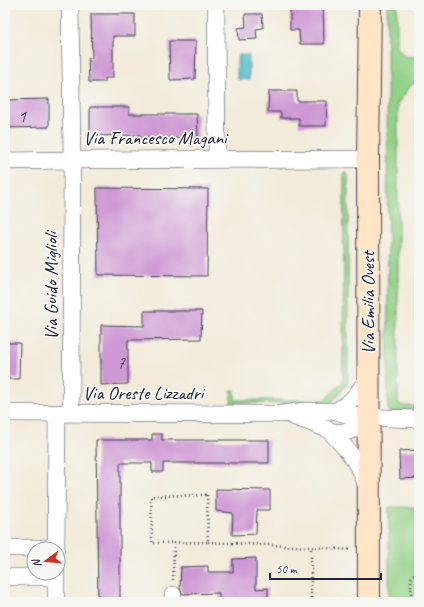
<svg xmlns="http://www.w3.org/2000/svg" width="424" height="607" font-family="Caveat,sans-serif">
  <rect width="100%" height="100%" fill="#f6f6f2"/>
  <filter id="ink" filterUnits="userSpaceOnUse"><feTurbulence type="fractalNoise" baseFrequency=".025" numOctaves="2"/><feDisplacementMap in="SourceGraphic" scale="8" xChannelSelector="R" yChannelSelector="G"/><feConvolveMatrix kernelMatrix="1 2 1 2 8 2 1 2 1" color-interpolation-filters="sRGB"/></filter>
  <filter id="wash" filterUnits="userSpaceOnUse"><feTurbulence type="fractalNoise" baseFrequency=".012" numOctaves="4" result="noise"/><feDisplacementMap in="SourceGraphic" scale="16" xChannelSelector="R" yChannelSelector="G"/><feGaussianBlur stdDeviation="0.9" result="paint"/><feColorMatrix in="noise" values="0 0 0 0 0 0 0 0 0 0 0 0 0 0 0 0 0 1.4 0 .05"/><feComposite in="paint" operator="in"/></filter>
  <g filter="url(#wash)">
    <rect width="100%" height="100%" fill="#f2ebda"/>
    <path fill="#93d187" stroke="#5a7a61" d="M387,5H397V47L404,56L419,57V84H412L398,103V403L402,406H419V413L388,412Z
      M344,172H347L348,175V383L330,404L231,403V390H235V400H324L343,382Z
      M389,507H419V602H389Z"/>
    <path fill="#4bb8c6" stroke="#366d80" d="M237,55H249V80L237,79Z"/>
    <g id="blocks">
      <path fill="#ce98d4" d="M290,5H323L324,44H300L299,30H290Z
        M91,14H135V36H113V78H105V82H89L88,58H92Z
        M245,14H262L263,28L256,29L257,39L239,40L238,28L246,27Z
        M169,41H196L195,79L170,80Z
        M269,91H297V101H327L326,126H299V118H281V112H268Z
        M49,99V127L5,128V100Z
        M90,107H129V114H197L198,138H140V135L90,136Z
        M97,188L208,189L207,276L98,275Z
        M144,311H202L201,339L128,340V384L101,385V325L144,326Z
        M5,343H20L19,379H5Z
        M152,434H162V440H269V463H163V472H152V463H120V602H98L96,440H152Z
        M419,450V478L400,479L399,451Z
        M216,489L270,490V510H257L256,534L232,535L233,513L216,511Z
        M256,558V589L268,588V600L219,601V593L183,594L180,589L181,567L208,566V572H233V559Z"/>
    </g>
  </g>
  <g filter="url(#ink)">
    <use href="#blocks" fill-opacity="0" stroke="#414053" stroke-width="1"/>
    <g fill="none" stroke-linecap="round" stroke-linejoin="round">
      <g stroke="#414053" stroke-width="18">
        <path id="street" d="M70,5L72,160L71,413
          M216,5L217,159
          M5,161L72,160L368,159
          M336,411C353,403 360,391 369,376
          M5,413L282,414L305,411H336L356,417L419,419
          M292,416L312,423L336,433L349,431L369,424
          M331,432L349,452L361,471L367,486
          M5,548H56
          M56,549L57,413
          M5,577H56
          M56,602V573
          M173,602V595"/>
      </g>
      <g stroke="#414053" stroke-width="24">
        <path id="secondary" d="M369,602L368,159L370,5"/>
      </g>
      <path stroke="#414053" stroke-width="2.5" stroke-dasharray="1 3" stroke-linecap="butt" d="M207,495L208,542L152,543L151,496Z
        M208,542L311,547
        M173,580L174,543
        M311,602V547L351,550
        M411,602V578L413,575L419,573"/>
      <use href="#street" stroke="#fff" stroke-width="17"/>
      <use href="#secondary" stroke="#ffe4c6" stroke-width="22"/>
    </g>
  </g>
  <g text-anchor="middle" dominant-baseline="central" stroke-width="3.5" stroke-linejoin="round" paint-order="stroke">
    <g font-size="17" fill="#4d4061">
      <text x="22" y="116">1</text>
      <text x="121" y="363">7</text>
    </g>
    <g font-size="19" fill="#22223b" stroke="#f6f6f2">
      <text x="155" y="138">Via Francesco Magani</text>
      <text transform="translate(51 286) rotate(-90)">Via Guido Miglioli</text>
      <text transform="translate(368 303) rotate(-90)">Via Emilia Ovest</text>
      <text x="143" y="393">Via Oreste Lizzadri</text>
    </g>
  </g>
  <rect width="424" height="607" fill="none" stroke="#f6f6f2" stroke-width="20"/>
  <g transform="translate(46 561) rotate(254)"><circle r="19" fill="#f6f6f2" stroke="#a1a1a9"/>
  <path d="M0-3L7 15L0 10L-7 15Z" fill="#c8321e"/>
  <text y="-6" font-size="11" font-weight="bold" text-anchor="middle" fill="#22223b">N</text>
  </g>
  <path d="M270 573v6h111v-6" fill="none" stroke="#22223b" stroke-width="2"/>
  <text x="276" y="573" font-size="12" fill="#22223b" stroke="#f6f6f2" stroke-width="3" paint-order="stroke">50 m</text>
</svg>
